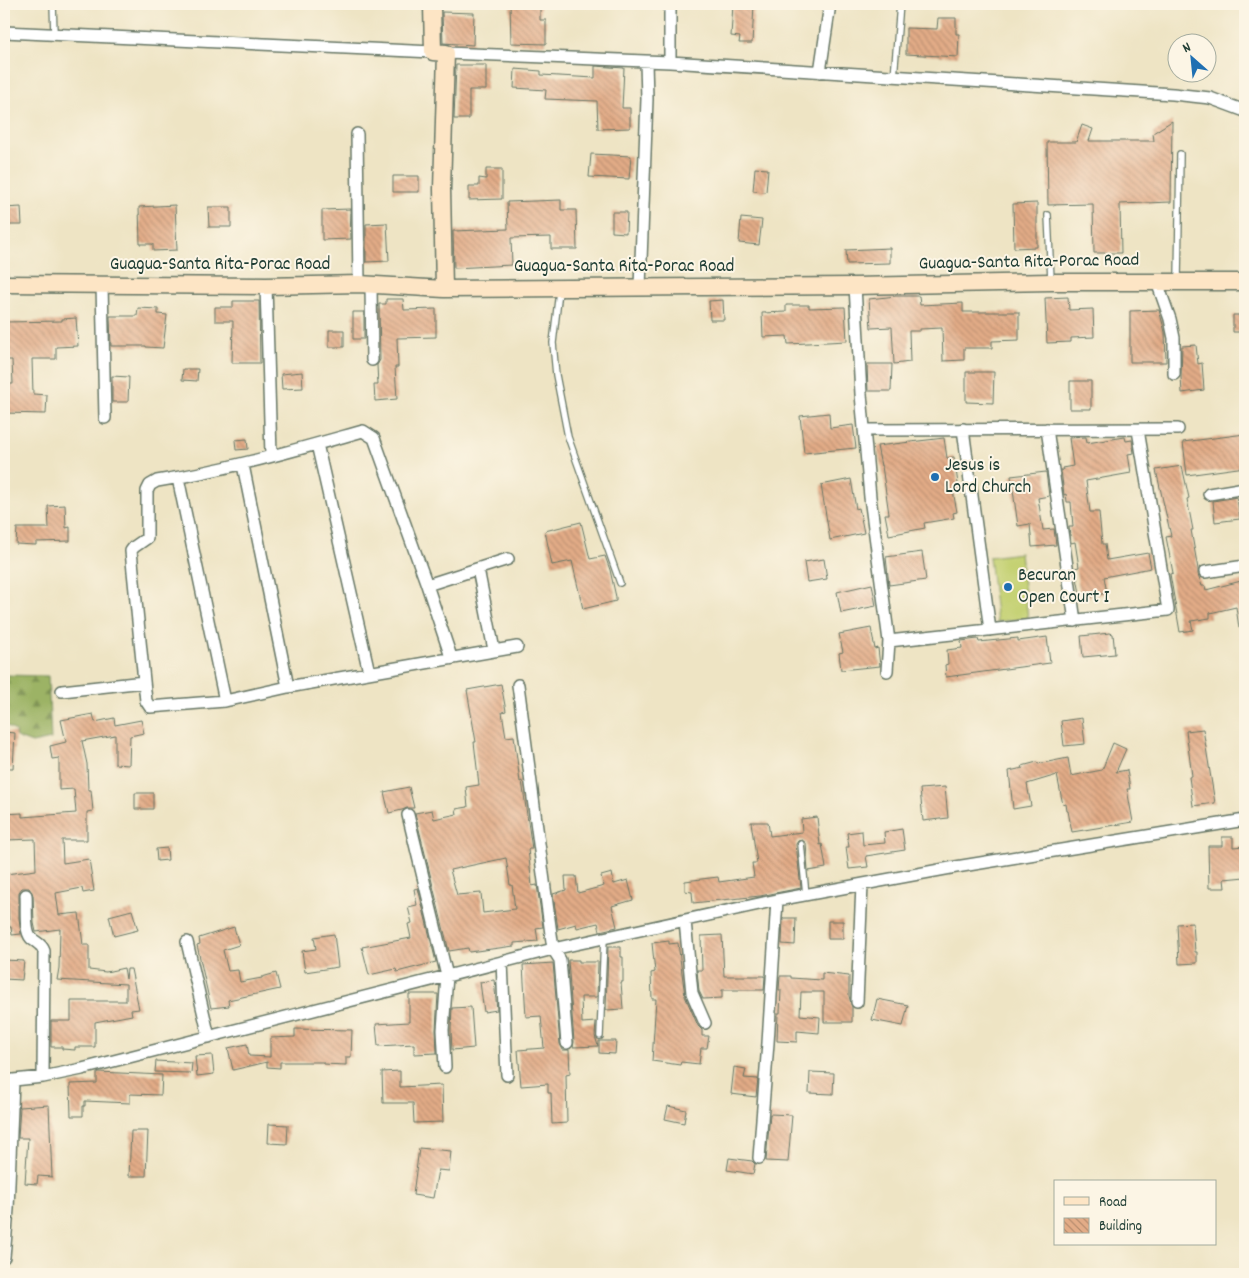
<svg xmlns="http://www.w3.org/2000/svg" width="1249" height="1278" font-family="Dekko,sans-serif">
  <defs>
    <pattern id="forest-firs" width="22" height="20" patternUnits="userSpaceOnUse" patternTransform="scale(1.25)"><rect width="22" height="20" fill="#9cb365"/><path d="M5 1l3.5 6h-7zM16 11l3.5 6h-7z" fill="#7f9354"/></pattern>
    <pattern id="building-back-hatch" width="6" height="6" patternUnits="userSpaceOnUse" patternTransform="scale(1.25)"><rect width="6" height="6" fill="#e3ac87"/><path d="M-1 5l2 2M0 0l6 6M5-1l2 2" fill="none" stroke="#b78d6f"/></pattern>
  </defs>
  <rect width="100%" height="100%" fill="#fcf5e5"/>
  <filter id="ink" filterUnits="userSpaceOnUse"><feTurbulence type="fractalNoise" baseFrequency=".02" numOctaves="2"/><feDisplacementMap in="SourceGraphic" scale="10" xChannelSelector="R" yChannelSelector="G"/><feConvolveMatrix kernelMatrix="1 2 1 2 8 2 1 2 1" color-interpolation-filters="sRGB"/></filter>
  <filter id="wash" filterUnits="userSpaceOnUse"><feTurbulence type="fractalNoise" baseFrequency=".0096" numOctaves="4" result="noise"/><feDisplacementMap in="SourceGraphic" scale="20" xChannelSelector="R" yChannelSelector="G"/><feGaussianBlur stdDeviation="1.12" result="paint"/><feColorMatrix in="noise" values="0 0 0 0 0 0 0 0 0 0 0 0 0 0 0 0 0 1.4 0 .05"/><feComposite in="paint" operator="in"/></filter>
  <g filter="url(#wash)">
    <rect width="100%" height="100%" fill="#eee4c4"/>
    <path fill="url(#forest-firs)" stroke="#5e784c" d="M4,675L48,676L51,739L32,743L16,737L15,731L4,724Z"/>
    <path fill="#c5d173" stroke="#728754" d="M1020,553L1028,618L997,622L989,557Z"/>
    <g id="blocks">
      <path fill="url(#building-back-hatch)" fill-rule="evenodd" d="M510,4H540V20H546V44L511,43Z
        M733,4H754L752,43H739L740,37L731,36Z
        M442,12L474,13L473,45L443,43Z
        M938,18H956V34H959L958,57L906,54V28L937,29Z
        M456,65H486V90H469V119H454Z
        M595,66L624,68L622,108H630V128L598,129L597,101L545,99L546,90L514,88L515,69L541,71V75L595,78Z
        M1172,121L1171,202L1120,204L1121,253H1094L1093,204L1048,205L1047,142H1076L1082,125L1093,129L1089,141H1154L1153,133Z
        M591,154L631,156L629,179L589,177Z
        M755,168L768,169L766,192L753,191Z
        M486,169H502V199L469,200V186H479V178L486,179Z
        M393,176H419V192H393Z
        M561,200V210H576L577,249H551V237L511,238L512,265L454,268L453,231L508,229L507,202Z
        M1037,203V247L1014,248L1013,204Z
        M175,205L177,250L153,251V244H140L139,207Z
        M21,207L22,225H4V208Z
        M208,207H231V227H209Z
        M350,209L351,239L322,240V210Z
        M612,212H627L626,233L612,232Z
        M741,218L762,220L759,245L739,243Z
        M387,223L389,261L366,262V224Z
        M890,248V263L847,264L846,250Z
        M896,296H919L920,305L963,303V312H1019V340L992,341V348H964V360L943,361L942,328L920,329V331H909L910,362L894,364L892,327L871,328L869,299Z
        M1068,297L1069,310L1093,309L1094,337L1071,338V342L1047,343L1045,298Z
        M386,299H403L404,310L436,309V337L397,338L398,367H395L397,399L375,401L374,385H378L377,365L380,360L379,304H386Z
        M723,300L724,320H710L709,301Z
        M233,301H259L260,363H232L233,321H215V307H233Z
        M786,305H809V308L845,307L847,341L788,344L787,336L763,337L762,313L786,312Z
        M138,308L158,309V314L167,315L163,348L146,347V346H111L110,316H137Z
        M1159,310L1165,332L1166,362H1130V311Z
        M353,312H364V339H353Z
        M1233,315H1245V332H1233Z
        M76,318L78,346L56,347V359H32L33,394L47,395L46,414L4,413V384H13L12,360H6L5,322L62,321V319Z
        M329,330H344V347H329Z
        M1196,345L1198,364L1202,363L1204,390L1182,393L1181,377L1182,346Z
        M867,364H892L891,391H868Z
        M183,369H198L197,381L182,380Z
        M302,372L303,388L282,389L281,374Z
        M966,372H994L993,403L966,402Z
        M112,376L129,377L128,402H112Z
        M1070,381H1091V409H1070Z
        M829,413L830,428L853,425L856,448L804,453L800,416Z
        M1245,434V467L1187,475L1183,442Z
        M1086,437L1087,443L1125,437L1126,441L1132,440L1134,453L1128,454L1131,473L1086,481L1090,512H1099L1102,544H1105L1107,560L1148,553L1151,568L1104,577L1107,593L1081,598L1075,568L1079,567L1075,542L1071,543L1069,527H1073L1071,502H1067L1066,494L1064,495L1061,470H1063L1062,468L1073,466L1069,438Z
        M944,438L947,458L954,457L959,490L953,491L957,512L953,513L954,518L924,523L925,528L889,535L885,514H889L882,466H881L877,446Z
        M247,439L248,449L236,450L235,440Z
        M1182,466L1189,498L1187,499L1193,530H1191L1198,569V574L1202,586H1205L1206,590L1245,580V627L1239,628L1236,607L1210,613V618L1191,621L1193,630L1180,632L1170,574L1173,573L1166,537L1171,536L1156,470Z
        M1046,472L1049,496L1038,498L1043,530L1054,529L1056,545L1032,547L1030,524L1018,526L1011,476Z
        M851,479L856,509L859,508L864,533L830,540L821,485Z
        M1237,497L1240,519L1215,522L1213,501Z
        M65,505L66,528L70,527V541L36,542V545L16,544L17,528H49L48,506Z
        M581,522L590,559L605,556L610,570L616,597V601L583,609L572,561L552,565L545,531Z
        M922,552L926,580L889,585L886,557Z
        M824,559L827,579L807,582L804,562Z
        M872,584L876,606L841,613L837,592Z
        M871,628L875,649L878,648L880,666L841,670L839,653L843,652L839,634Z
        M1110,633L1113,634L1115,654L1083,657L1081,636Z
        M1047,637L1050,663L946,677L945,665L948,664L947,650L962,648L961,641L978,639L979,642L1018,638V641Z
        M501,684L506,711L502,712L506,737L514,736L520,782L522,781L532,849H528L532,886L537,885L543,927L536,928L538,941L514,943V946L469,952L468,948L449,951L415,813L432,810L434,819L457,814L456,809L468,807L466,787L479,785L474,742H476L467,690ZM506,858L510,885H512L515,909L483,913L481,893L457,895L450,870Z
        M93,714L95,722L114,718L115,725L141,720L144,733L130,736L129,765L115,764V735L82,741L87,764L88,790H91L93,811L87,812V840H62L63,863L89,859L94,891L83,893L82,888L56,893L59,915L79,913L83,945H89V970L106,972L124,968L126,979L127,969H131L139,1009L131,1010L132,1015L95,1022V1047H75V1050L62,1049V1047H51V1021H71V1001H126V984L57,980L59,968L60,929L36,932L34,923L33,895L29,888H22L19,892V918L21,934L12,935L11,927H9L6,874L36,870L35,839L6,840L4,814L22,813V817L76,813L74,789L59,790V758L52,759L50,746L66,742L61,720Z
        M1082,718L1085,744L1064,746L1061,721Z
        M1203,729L1215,803L1193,806L1189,777L1192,776L1186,731Z
        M4,732L15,733L13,768H4Z
        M1113,743L1126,749L1116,772L1127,770L1130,789H1127L1133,822L1072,832L1068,811H1067L1066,804L1063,805L1057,775L1027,784L1031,806L1013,809L1009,771L1023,768L1022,766L1037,762L1038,764L1068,758L1071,776L1102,770Z
        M409,787L414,808H407L402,810L389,813L384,792Z
        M945,787L948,818L923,821L920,789Z
        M135,793H153V809H135Z
        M817,817L820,845L822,844L826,868L808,871L806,843L802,840L798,841L796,844L801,888L760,896L693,903L692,892L685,891V881L718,877L719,882L754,877L752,863H757L751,822H768L770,836L802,832L801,819Z
        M902,829L905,850L866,856L868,867L849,869L846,847H849L847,833L862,831L863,845L885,843L884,832Z
        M1222,837H1233V847L1245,846V877L1224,879L1225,888H1209L1208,846H1222Z
        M167,848L168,860L157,861L156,849Z
        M612,873L614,884L628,880L633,900L612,906L617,927L600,931L598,923L577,928L576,924L558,929L553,894L566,890L565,876H576L578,893L604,886L601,876Z
        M418,888L436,962L397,972L396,969L369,975L362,947L411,938L408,924L412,923L408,907L417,905L414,889Z
        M132,910L138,930L114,936L109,916Z
        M783,918H796L795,945L782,944Z
        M828,921H843V939H828Z
        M1193,923L1195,952H1197V963L1179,964L1177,924Z
        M234,927L239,945L223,950L228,971L238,970L240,982L262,978V977L276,973L280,989L228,1000L229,1006L211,1008L197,945L200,944L199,938Z
        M334,934L338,967L305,972L302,951L316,949L314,937Z
        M722,935L724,976H765L764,990H722V998L703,999L699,991L697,970H702L701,936Z
        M669,941V944L678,943L685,996L698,1026L702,1030V1036H709L707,1048H701L699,1064L681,1062L680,1065L652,1061L656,999H652L651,973L655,972L652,943Z
        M608,947H621V957H623V982H621L623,1009L606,1010Z
        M4,960L24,961L22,980L4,979Z
        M568,960H579V962H598L597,997H581L582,1023L596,1022L595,1036L598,1046L573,1047L574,1042Z
        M553,963L560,1044L563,1050H569L570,1074L566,1075L567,1123L552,1124L551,1093H548V1084L521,1086L518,1050L544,1048L541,1016L526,1017L523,965Z
        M822,973L849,976V996L852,1007V1022H824V992H801L800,1015L820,1017L819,1033L797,1031V1042L777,1041L778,1013H780L781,990H779L780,976H791V978L822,980Z
        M494,980L497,1010L484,1012L480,982Z
        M409,994H438L436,1030L437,1053L414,1054V1044L378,1046L376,1024L409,1022Z
        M877,999L908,1005L903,1026L872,1020Z
        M471,1007L474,1048L452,1050L451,1030L452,1008Z
        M295,1029L352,1030L351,1057H346V1065L323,1064V1062H280V1068L267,1067V1062L233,1070L228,1048L247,1044L249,1056L270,1057V1038L295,1037Z
        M599,1041H616L615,1054L599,1053Z
        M212,1055L214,1074L197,1076L195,1056Z
        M156,1061L192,1063L191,1073L155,1072Z
        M734,1067L746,1069L744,1078L758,1079L756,1097L731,1094Z
        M400,1071V1087L442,1085L443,1122L414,1123L413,1103H383L382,1072Z
        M99,1072L162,1075L161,1095L130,1094V1103L85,1101V1106H83V1116H71L70,1084L97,1083V1073Z
        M810,1072L834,1073L833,1094L809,1093Z
        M49,1105L52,1177L38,1176L37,1184L25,1183L28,1138H18L20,1107Z
        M668,1106L686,1110L684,1123L665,1119Z
        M770,1114L792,1115L788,1162L766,1161Z
        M269,1124L288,1125L287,1144L268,1143Z
        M131,1131H148L146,1176H129Z
        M419,1148L451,1151L449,1171L438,1170L433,1198L413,1195Z
        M729,1158L752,1161L755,1164L753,1174L727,1170Z"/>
    </g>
  </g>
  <g filter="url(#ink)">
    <use href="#blocks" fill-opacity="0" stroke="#677766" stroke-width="1"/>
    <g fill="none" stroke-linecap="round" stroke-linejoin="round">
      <g stroke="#677766" stroke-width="8">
        <path id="lane" d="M53,4L54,33
          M894,77L900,4
          M1048,215L1051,280
          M4,271L5,282
          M1178,280L1180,154
          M559,291L553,343L556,375L568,437L620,583
          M801,844L806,895
          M600,1036L604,938"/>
      </g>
      <g stroke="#677766" stroke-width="14">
        <path id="street" d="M4,32L433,52
          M446,53L670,62L1173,94L1210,98L1245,111
          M670,62V4
          M820,72L830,4
          M357,134L359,284
          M1157,282L1170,319L1174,338V374
          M102,285L105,418
          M371,285L372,360
          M266,286L271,455
          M855,286L861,394L870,497L889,641L887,671
          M640,287L647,99L646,62
          M963,429L990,630
          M1047,429L1075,621
          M864,430L1178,429
          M317,444L369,672
          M243,465L288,687
          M178,478L225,701
          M1209,494L1245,488
          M478,569L494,650
          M1205,572L1245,566
          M427,585L508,559
          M889,641L1168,610L1138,430
          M451,657L427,585L374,438L363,431C295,450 227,470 157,481L150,485L147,491V538L134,547L131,551L146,701L150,707L225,701L288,687L517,647
          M518,685L553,949L560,960L567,1043
          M62,691L144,682
          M408,815L447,976L443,1030L445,1067
          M26,895C27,905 24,931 31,938C36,943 41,943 44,951L43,1077
          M685,921L692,993L705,1023
          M187,942L209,1037
          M502,962L507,1075
          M857,1002L862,885
          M4,1081L43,1077L82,1069L553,949L777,900L956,867L1245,820
          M759,1158L768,1043L777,900
          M4,1257L8,1209L13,1081"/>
      </g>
      <g stroke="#677766" stroke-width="19">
        <path id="secondary" d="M432,4L433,52L446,53L442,189L444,289
          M4,284L266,286L359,284L444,289L855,286L1051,282H1245"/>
      </g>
      <use href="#lane" stroke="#fff" stroke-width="5.5"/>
      <use href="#street" stroke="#fff" stroke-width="11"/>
      <use href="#secondary" stroke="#fde5c5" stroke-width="16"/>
    </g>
  </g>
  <g fill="#1f6fb2" stroke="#fcf5e5" stroke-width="2">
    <circle cx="935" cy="477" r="5"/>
    <circle cx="1008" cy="587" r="5"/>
  </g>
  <g text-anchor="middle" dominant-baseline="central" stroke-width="4" stroke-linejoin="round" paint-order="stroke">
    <g font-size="19" fill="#1f3d34" stroke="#fcf5e5">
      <text transform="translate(1029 263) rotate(-1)">Guagua-Santa Rita-Porac Road</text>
      <text x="220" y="265">Guagua-Santa Rita-Porac Road</text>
      <text x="624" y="267">Guagua-Santa Rita-Porac Road</text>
    </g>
    <g font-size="19" fill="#1f3d34" stroke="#fcf5e5" text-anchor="start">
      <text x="945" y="466">Jesus is<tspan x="945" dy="22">Lord Church</tspan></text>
      <text x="1018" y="576">Becuran<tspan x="1018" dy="22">Open Court I</tspan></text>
    </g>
  </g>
  <rect width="1249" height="1278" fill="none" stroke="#fcf5e5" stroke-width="20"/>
  <rect x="1054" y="1180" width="162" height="65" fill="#fcf5e5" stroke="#a4ab9e"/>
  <rect x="1064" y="1197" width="25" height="8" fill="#fde5c5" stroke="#a4ab9e"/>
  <text x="1099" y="1206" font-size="15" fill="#1f3d34">Road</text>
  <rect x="1064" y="1218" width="25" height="15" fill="url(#building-back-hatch)" stroke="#a4ab9e"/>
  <text x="1099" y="1230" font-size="15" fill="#1f3d34">Building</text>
  <g transform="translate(1192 58) rotate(333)"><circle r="24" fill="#fcf5e5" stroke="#a4ab9e"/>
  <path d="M0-4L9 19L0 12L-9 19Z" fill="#1f6fb2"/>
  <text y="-8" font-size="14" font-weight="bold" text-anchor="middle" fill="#1f3d34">N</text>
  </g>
</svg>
